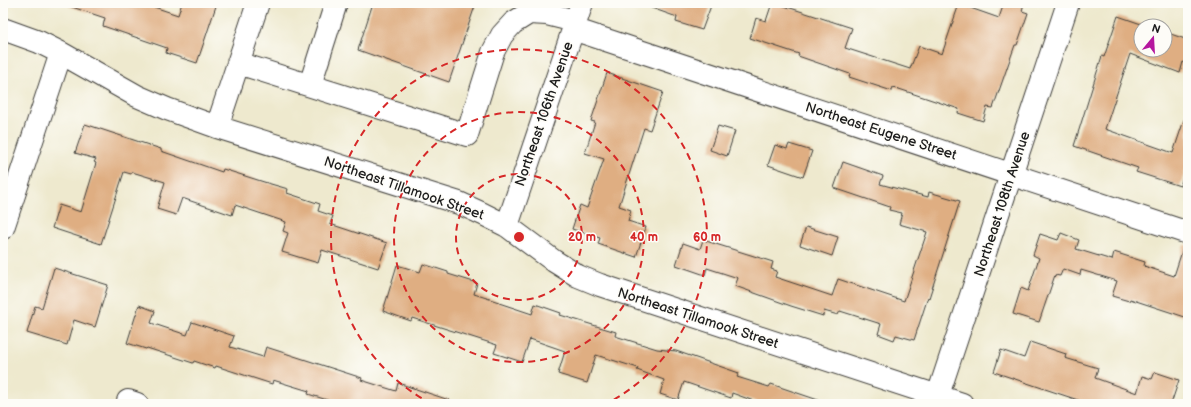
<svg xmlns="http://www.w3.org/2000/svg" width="1191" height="407" font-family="'Balsamiq Sans',sans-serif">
  <rect width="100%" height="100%" fill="#fdfcf7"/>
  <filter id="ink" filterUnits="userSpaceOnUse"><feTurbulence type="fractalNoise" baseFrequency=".025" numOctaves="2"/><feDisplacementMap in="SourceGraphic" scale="8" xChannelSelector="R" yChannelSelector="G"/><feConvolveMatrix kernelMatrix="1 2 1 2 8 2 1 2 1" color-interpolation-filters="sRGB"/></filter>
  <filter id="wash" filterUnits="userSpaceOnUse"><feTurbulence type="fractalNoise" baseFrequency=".012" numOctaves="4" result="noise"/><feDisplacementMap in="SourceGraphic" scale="16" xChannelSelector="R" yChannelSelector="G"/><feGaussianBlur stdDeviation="0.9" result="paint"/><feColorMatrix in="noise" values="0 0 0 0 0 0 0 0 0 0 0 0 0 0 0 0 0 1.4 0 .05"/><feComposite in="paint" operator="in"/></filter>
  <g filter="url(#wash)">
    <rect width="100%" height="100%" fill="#eee9ce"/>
    <g id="blocks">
      <path fill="#dfae82" d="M69,3H142L178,15L182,3H217L197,63L166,53L167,48L103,26L105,18L69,6Z
        M373,3H476L449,82L358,50Z
        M647,3H712L702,30L676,22L677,17L646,6Z
        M772,3H775L852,28L845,48L910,69L919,46L942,54L959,4L999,18L1004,3H1024L1022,11L1028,13L1017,45H1015L993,108L987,107L983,121L958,113L959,109L893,87L892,91L849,77L850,74L798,56L799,54L750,38L756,18L766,21Z
        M1118,16L1147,26H1141V50H1165V32L1188,40V64L1183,62L1180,73L1130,54L1105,129L1173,153L1185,117L1188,118V163L1180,186L1136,172L1138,168L1074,146L1102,56L1104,57Z
        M607,73L663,92L650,130L644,128L619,206L631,210L628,221L646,227L636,257L598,244L600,238L572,229L580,205L587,208L604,159L585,153L595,122L591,121Z
        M85,124L161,149V151L222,172L223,169L264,182L288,189L287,193L320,204L318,211L333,216L330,224L387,243L378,268L322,250L318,263L282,252L288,233L283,231L286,222L235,205L232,215L182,198L176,215L157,209L165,182L132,172L131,174L124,172L101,244L52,228L59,205L81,212L96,163L94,162L96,159L75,153Z
        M718,126L735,131L727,156L710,150Z
        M789,144L812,151L803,177L768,165L775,145L787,149Z
        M843,162L883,176L880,184L928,197L929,192L960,201L929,298L928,297L914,340L896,335L894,340L878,334L881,324L840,311L838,315L824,311L823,316L791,306L735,286L738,278L707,268L705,275L676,265L683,243L700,249L703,240L773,262L771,269L777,271L775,277L832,296L838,279L904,301L927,232L899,224L902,213L889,210L890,207L834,188Z
        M806,227L838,237L832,256L800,245Z
        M1061,233L1079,240L1076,249L1112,260L1114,252L1145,262L1144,266L1174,276L1184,245H1188V318L1130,299L1129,301L1112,296L1117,281L1081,270L1080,275L1063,269L1060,276L1055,275L1039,322L1013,314L1021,288L1028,291L1039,258L1033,255L1040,234L1058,240Z
        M423,264L448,272V274L477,283L474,294L499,302V303L532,314L535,304L561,313L560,315L616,332L615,336L657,349L676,351L739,373L737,377L769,387L771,384L821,401V404H762L732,393L731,398L684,382L678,400L660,394L664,380L637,370L638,368L596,355L587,383L558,374L565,351L530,339L522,362L494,353L497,345L412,318L411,321L383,311L397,265L420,272Z
        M54,268L108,285L95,327L74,320L67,345L27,333L35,306L42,308Z
        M139,305L155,311L151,323L187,335L192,322L234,336L230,347L263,357L266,347L362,378L361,380L396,391L398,383L452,401L451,404H340L308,394L309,391L273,380L272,384L216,366L215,368L194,361L193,363L147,348L146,349L127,343Z
        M1030,342L1066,354L1065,358L1098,368L1095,378L1137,393L1142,376L1152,379L1155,372L1179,380L1171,404H1090L994,372L1001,350L1024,358Z"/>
    </g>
  </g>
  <g filter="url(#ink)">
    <use href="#blocks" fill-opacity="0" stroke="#3c3b37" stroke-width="1"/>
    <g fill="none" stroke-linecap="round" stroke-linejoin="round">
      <g stroke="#3c3b37" stroke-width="24">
        <path id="minor" d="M3,29L39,42L61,53L137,96L167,109L217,127L459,203L483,214L507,226L554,261L578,276L600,285L962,404
          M573,29L1188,233
          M238,63L467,135L493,52L502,35L513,23L529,13L547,14L575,21
          M310,85L336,3
          M217,127L258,3
          M507,226L582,3
          M3,228L61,53
          M128,401L137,404
          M935,404L1068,3"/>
      </g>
      <use href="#minor" stroke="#fff" stroke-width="22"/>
    </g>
  </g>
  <g fill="none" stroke="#d62828" stroke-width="2" stroke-dasharray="7 5">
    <circle cx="519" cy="237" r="63"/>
    <circle cx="519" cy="237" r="125"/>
    <path d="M432 404A188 188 0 1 1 606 404"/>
  </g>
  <g text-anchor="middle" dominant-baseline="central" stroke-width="3" stroke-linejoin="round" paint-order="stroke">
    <g font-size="14" fill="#1c1c1c" stroke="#fdfcf7">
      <text transform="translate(544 114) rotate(-71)">Northeast 106th Avenue</text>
      <text transform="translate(881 131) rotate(18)">Northeast Eugene Street</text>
      <text transform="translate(404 188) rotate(19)">Northeast Tillamook Street</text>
      <text transform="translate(1002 204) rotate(-72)">Northeast 108th Avenue</text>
      <text transform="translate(698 318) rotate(18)">Northeast Tillamook Street</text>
    </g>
  </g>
  <circle cx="519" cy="237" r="6" fill="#d62828" stroke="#fdfcf7" stroke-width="2"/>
  <g font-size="12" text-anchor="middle" font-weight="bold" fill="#d62828" stroke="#fdfcf7" stroke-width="3" stroke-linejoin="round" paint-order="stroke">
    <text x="582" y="241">20 m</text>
    <text x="644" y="241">40 m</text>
    <text x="707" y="241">60 m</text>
  </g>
  <rect width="1191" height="407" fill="none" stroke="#fdfcf7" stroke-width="16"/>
  <g transform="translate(1153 38) rotate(18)"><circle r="19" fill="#fdfcf7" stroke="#a3a29f"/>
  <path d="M0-3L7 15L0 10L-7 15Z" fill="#b5179e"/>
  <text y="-6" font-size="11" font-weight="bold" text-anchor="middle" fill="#1c1c1c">N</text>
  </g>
</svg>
